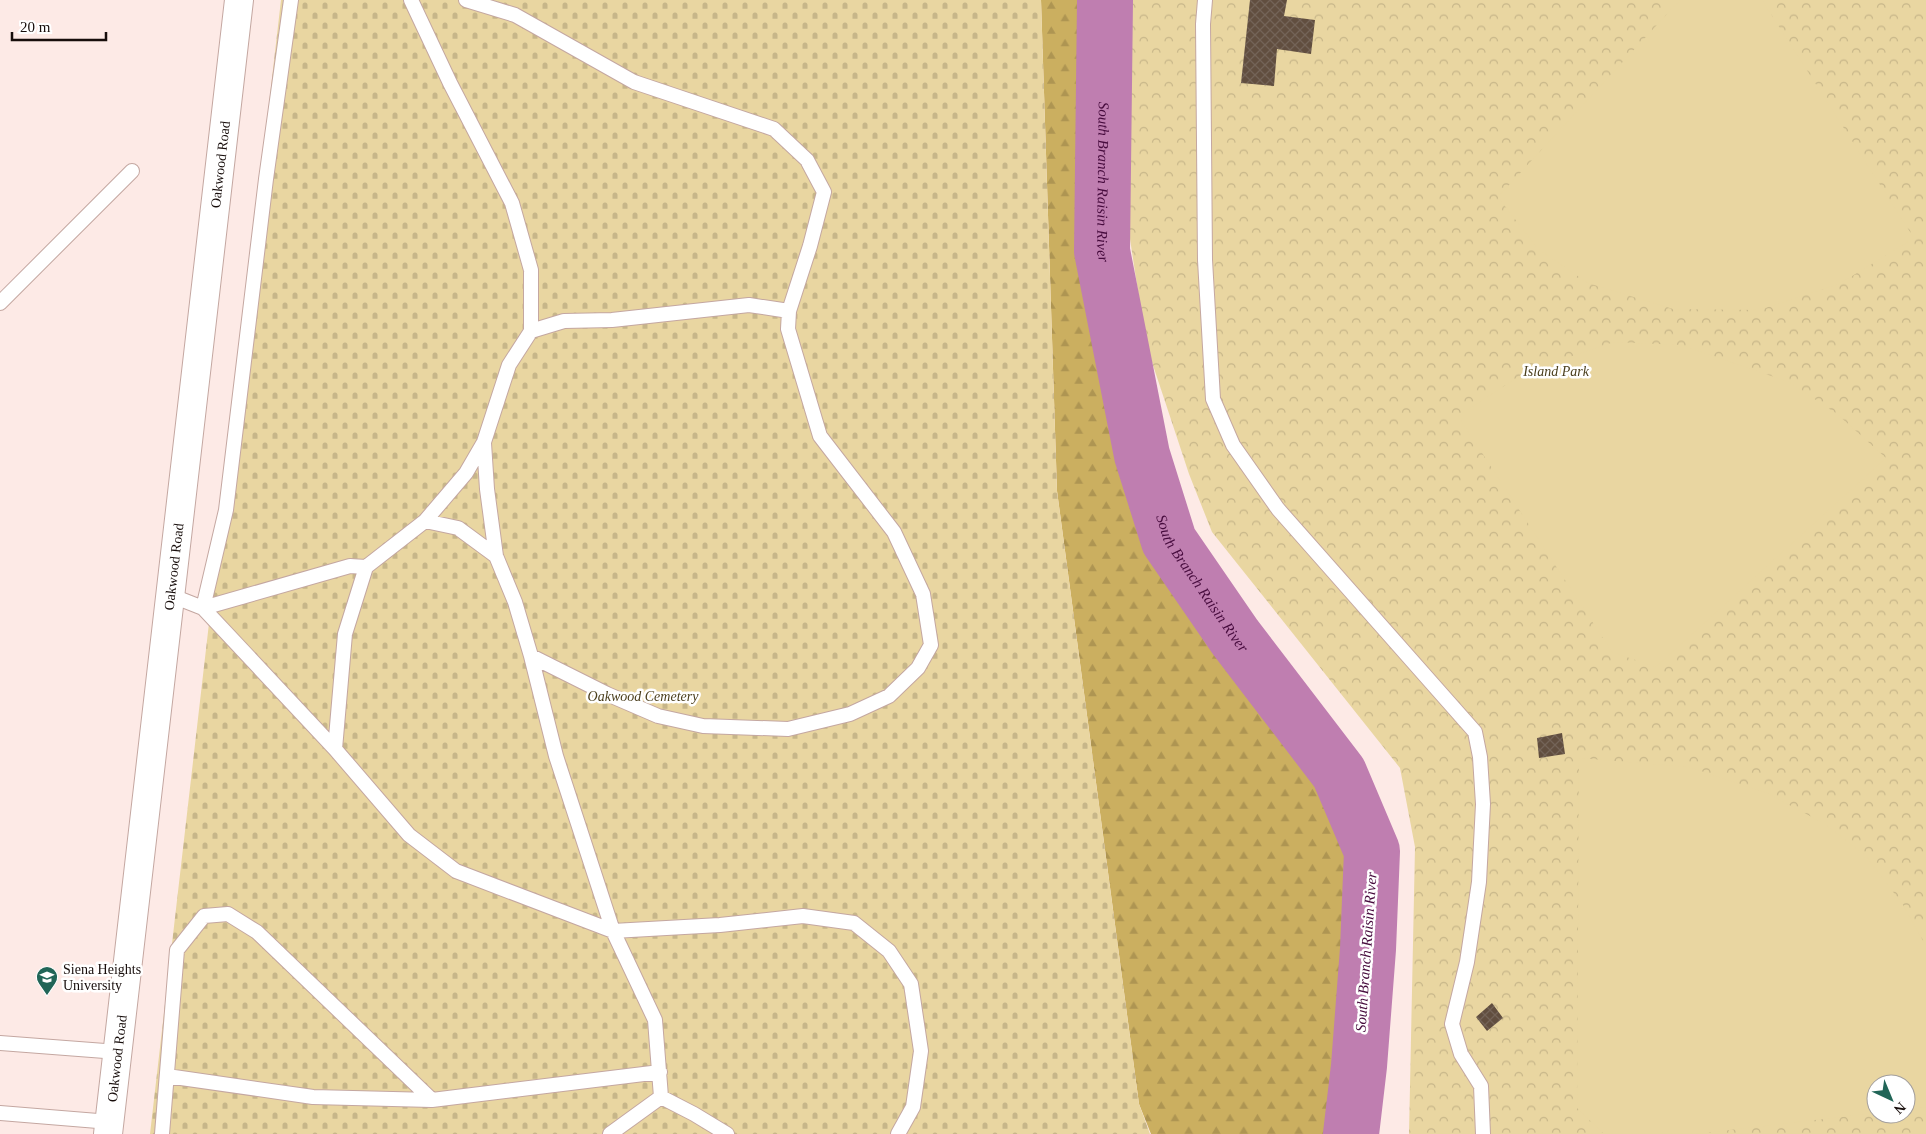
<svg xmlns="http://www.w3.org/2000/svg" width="1926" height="1134" font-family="'Times New Roman',serif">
  <defs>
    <pattern id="forest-firs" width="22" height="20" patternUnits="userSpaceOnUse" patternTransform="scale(1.25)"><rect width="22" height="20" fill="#cbaf60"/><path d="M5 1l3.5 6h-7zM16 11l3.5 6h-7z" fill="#ae9552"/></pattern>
    <pattern id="cemetery-stones" width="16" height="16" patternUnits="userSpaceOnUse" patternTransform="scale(1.25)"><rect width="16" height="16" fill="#e9d6a1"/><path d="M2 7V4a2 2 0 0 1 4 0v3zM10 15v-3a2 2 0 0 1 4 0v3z" fill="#c7b689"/></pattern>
    <pattern id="park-crowns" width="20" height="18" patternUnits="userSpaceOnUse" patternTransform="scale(1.25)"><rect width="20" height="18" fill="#e9d6a1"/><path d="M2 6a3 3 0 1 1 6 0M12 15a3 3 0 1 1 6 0" fill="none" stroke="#c7b689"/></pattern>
    <pattern id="building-cross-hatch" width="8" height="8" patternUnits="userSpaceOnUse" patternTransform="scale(1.25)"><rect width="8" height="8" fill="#614e3f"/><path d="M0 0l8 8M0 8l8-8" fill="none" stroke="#736357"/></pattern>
  </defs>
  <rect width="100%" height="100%" fill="#fdeae6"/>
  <path fill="url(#forest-firs)" d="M1041,0H1105L1102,251L1142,455L1169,541L1339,773L1372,851L1347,1134H1151L1139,1104L1057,491Z"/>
  <path fill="url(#cemetery-stones)" d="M281,0H1041L1057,491L1139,1104L1150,1134H150Z"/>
  <path fill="url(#park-crowns)" fill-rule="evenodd" d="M1114,0H1926V1134H1409L1415,847L1400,768L1212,532L1189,474L1146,344L1116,147ZM1876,1084H1906V1114H1876Z"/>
  <path fill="#e9d6a1" d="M1680,0H1762L1914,238L1839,284L1759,310L1673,309L1588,283L1538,249L1498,197Z
    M1614,342L1681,345L1789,382L1837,414L1886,458L1656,667L1612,652L1458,416L1527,371Z
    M1579,758L1689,767L1767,793L1825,824L1866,856L1903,905L1926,946V1107L1906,1109V1084H1876V1113L1695,1134H1604L1577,1108Z"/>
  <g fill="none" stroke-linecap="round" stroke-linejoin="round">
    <path stroke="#bf7eb0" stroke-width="56" id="s1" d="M1105,0L1102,251L1142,455L1169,541L1235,637L1339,773L1372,851L1368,949L1359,1066L1351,1134"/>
  </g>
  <path fill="url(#building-cross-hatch)" d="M1250,0H1287L1284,16L1315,20L1311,54L1277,49L1274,86L1241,83Z
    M1562,733L1565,754L1539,758L1537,738Z
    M1492,1003L1503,1018L1487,1031L1476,1017Z"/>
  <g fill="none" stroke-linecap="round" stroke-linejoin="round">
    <g stroke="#c4a7a1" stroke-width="16">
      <path id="service" d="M291,0L266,179L226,510L203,608L350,566L366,567L345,634L335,749
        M411,0L450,83L512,203L531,270V331
        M466,0L515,15L634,82L774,129L807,160L824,192L810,246L789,311
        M1205,0L1203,24L1205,260L1213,399L1233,445L1278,509L1475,732L1480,757L1483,804L1479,882L1467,962L1452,1024L1461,1054L1481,1086L1483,1134
        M0,303L132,171
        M484,443L487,489L496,556
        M425,521L466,473L484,442L509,365L531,331L564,321L612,320L749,305L789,311L788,329L820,436L894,532L923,594L931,645L918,668L889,696L850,714L788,729L703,726L658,716L607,694L531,656
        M366,567L425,521L458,528L496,556L515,602L531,656L556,756L613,931L655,1020L661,1097L610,1134
        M170,595L203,608L335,749L409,835L456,871L613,931L720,925L803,916L854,923L889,951L911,984L921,1051L913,1107L898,1134
        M0,1043L118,1052
        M167,1076L313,1097L432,1100L660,1072
        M661,1097L694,1114L727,1134
        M0,1113L110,1122
        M162,1134L177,950L204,916L228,914L257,932L432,1100"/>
    </g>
    <g stroke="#c4a7a1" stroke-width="30">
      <g id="tertiary">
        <path id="s2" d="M108,1134L239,0"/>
      </g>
    </g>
    <use href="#service" stroke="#fff" stroke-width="14"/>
    <use href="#tertiary" stroke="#fff" stroke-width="28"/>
  </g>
  <defs>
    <g id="university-pin" transform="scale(1.125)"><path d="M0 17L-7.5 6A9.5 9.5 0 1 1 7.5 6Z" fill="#216557" stroke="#fff"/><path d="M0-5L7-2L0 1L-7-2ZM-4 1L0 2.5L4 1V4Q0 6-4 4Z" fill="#fff"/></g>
  </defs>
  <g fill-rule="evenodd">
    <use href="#university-pin" x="47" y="977"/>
  </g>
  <g text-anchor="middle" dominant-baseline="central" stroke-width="5" stroke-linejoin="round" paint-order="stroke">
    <g font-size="14" fill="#170d0b" stroke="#fff">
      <text stroke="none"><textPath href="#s2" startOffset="976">Oakwood Road</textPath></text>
      <text stroke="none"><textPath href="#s2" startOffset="571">Oakwood Road</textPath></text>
      <text stroke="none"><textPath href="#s2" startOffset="76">Oakwood Road</textPath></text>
    </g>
    <g font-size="14" font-style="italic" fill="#4a3e1c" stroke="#fff">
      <text x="1556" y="371">Island Park</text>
      <text x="643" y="696">Oakwood Cemetery</text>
    </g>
    <g font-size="14" fill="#170d0b" stroke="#fff" text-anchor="start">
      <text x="63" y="969">Siena Heights<tspan x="63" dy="16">University</tspan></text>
    </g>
    <g font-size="15" font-style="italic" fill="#460b3d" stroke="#fff">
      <text stroke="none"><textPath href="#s1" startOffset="182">South Branch Raisin River</textPath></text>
      <text stroke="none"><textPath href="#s1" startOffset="602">South Branch Raisin River</textPath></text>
      <text transform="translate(1366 952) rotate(-86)">South Branch Raisin River</text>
    </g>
  </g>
  <g transform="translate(1891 1099) rotate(136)"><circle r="24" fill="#ffffff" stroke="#a29e9d"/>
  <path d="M0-4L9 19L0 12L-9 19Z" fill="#216557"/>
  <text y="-8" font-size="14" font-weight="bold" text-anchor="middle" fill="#170d0b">N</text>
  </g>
  <path d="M12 32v8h94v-8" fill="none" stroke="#170d0b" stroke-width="2.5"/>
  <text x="20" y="32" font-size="15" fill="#170d0b" stroke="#ffffff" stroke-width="4" paint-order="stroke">20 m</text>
</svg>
